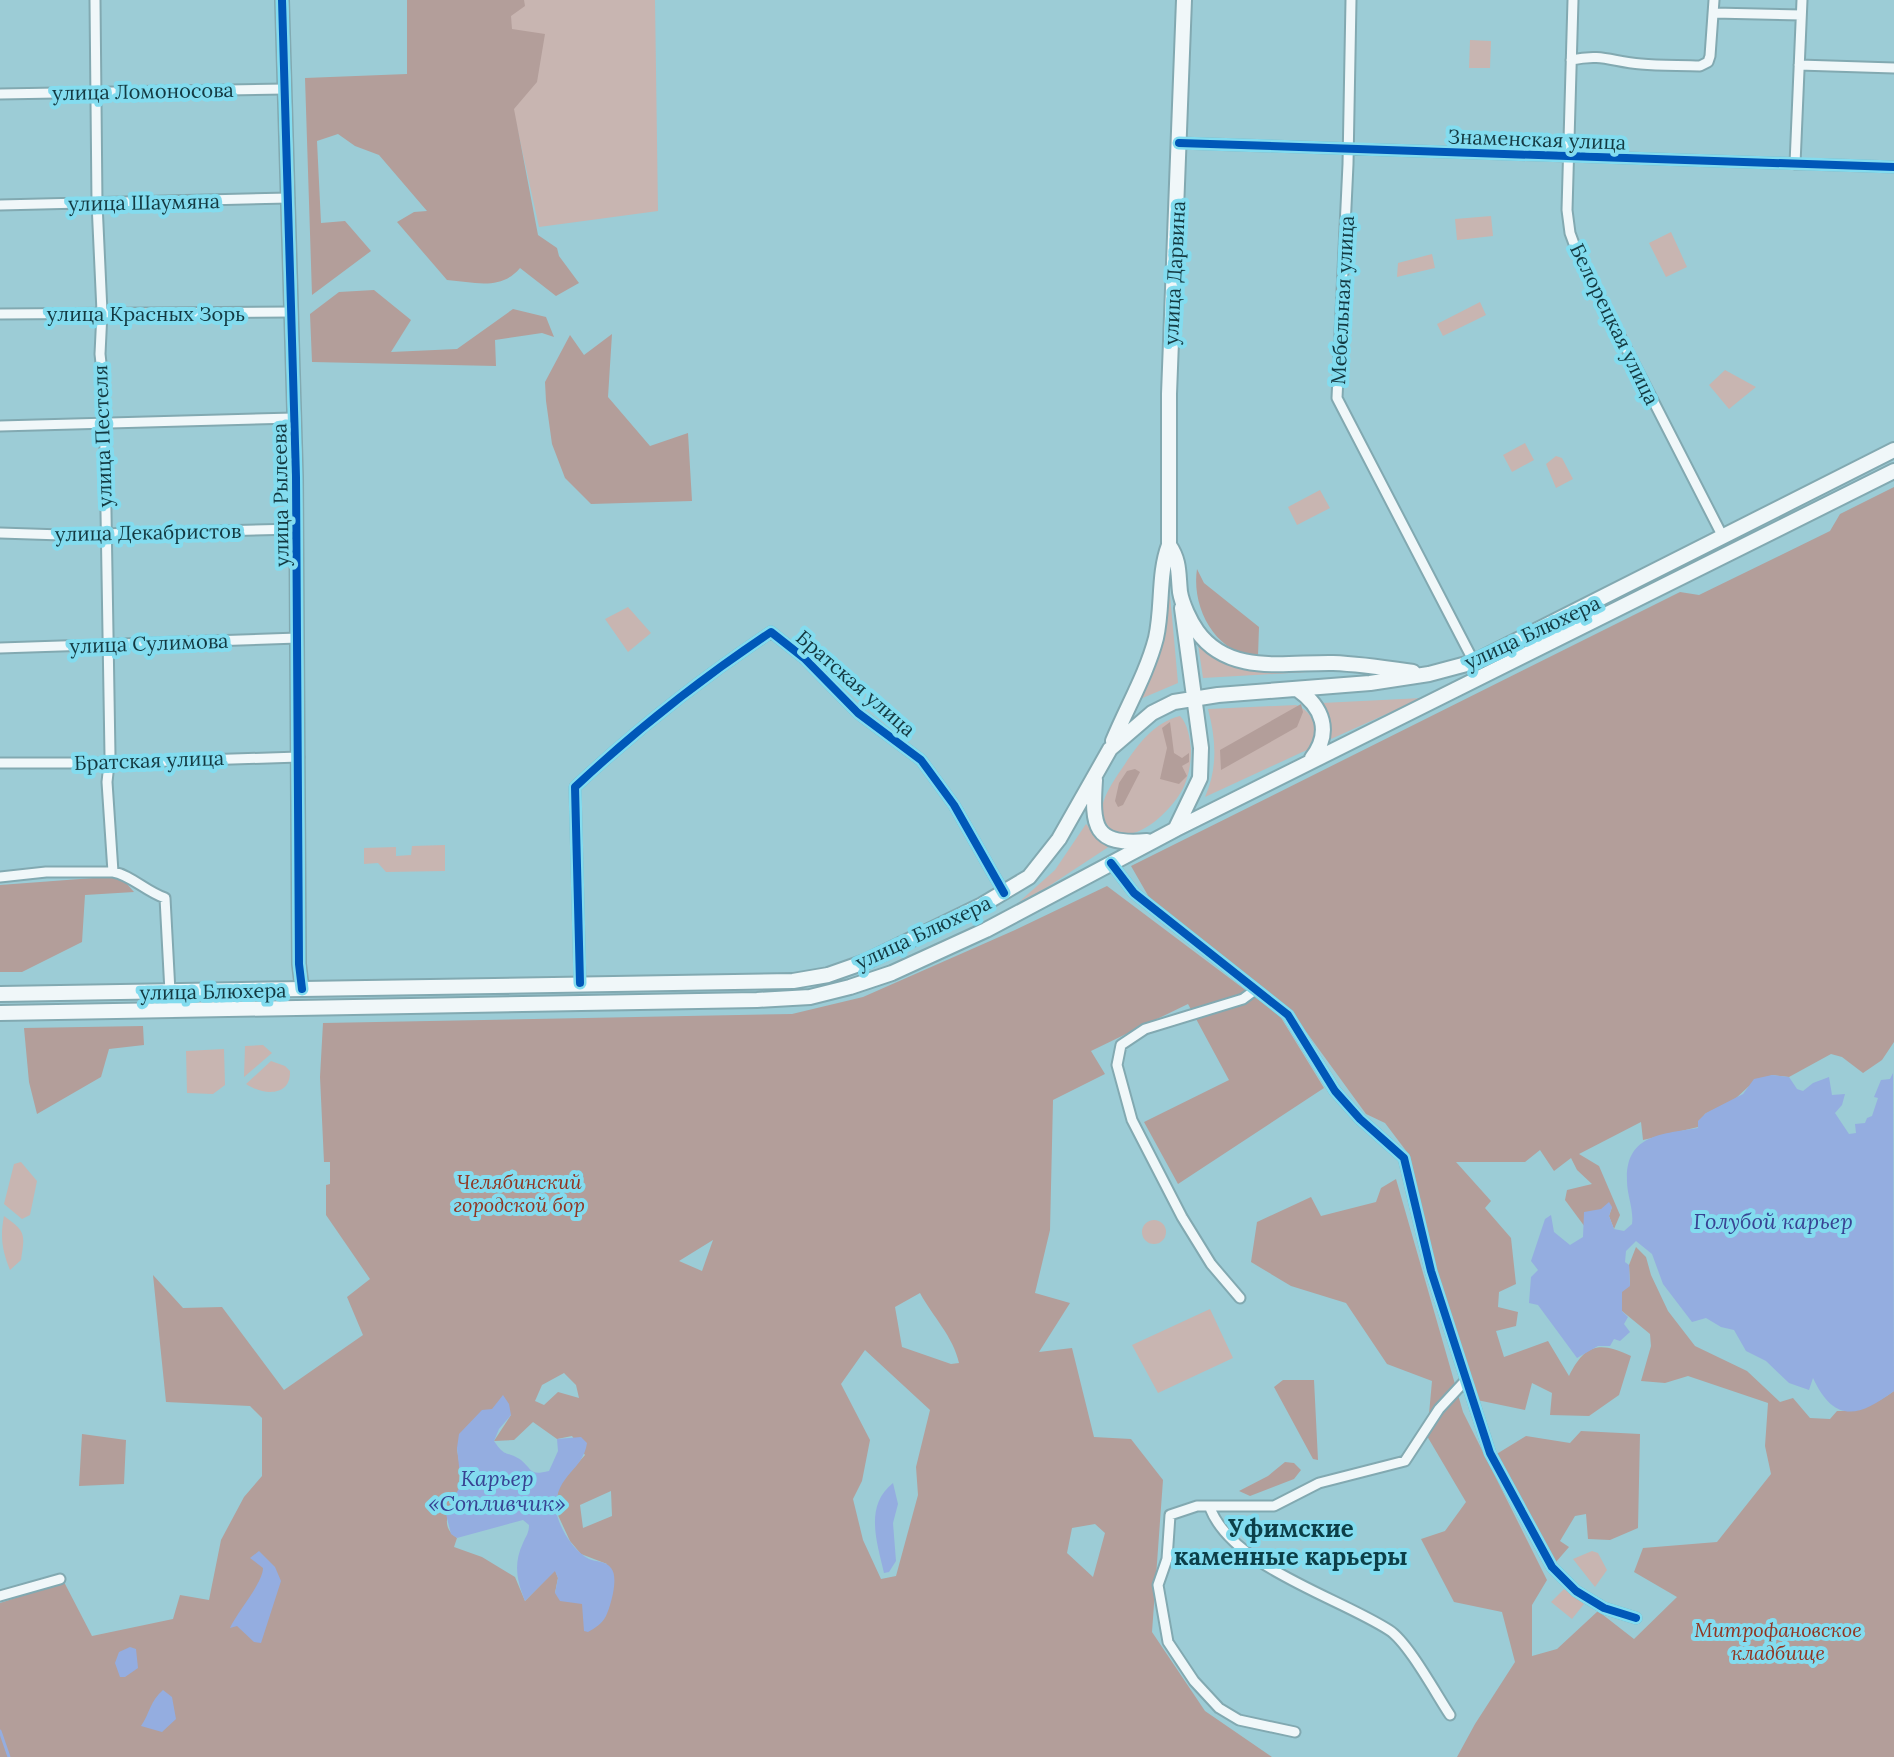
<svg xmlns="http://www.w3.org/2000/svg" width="1894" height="1757" font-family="Lora,serif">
  <rect width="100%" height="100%" fill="#9cccd6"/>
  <path fill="#c8b5b1" d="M489,0H655L658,211L539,227Z
    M1470,40L1491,41L1490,68H1469Z
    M1491,216L1493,236L1457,240L1455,219Z
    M1671,232L1687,267L1666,277L1649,243Z
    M1432,254L1435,268L1397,277L1398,263Z
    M1480,302L1486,315L1443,336L1437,324Z
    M1725,370L1756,387L1729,409L1709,385Z
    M1525,443L1534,460L1512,472L1503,455Z
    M1556,456L1562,458L1573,479L1556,488L1546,464Z
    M1320,490L1330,508L1297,525L1288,507Z
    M1170,595L1178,683L1138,700L1159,656Z
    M628,607L651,633L628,652L605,619Z
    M1198,644C1219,667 1246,672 1276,671C1287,671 1300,669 1308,672L1203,678Z
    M1422,698L1331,739L1329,721L1322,703Z
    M1296,705C1315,712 1320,733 1309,749L1205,797C1218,768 1216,739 1208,709Z
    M1180,716C1188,724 1190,739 1191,750C1191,765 1188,780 1181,792C1169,813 1129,852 1107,825C1103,820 1101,814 1102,808C1104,793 1117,776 1125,764C1138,744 1155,722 1180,716Z
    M1086,824L1096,836L1110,846L1046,888L1019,902L1055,870Z
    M445,845V871L386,872L378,863L364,864V848L396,847V856L411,855L412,846Z
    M263,1045L272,1053L244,1077L245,1046Z
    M224,1049L225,1085L213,1094L187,1093L186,1051Z
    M271,1061L285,1066L290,1071C291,1098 262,1095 246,1084Z
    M21,1162L37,1181L30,1215L22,1219L4,1204L14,1164Z
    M4,1216C26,1232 25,1233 21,1260L10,1270C2,1250 0,1237 4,1216Z
    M1142 1232a12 12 0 1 1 24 0a12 12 0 1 1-24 0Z
    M1210,1309L1233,1358L1158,1393L1132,1345Z
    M1592,1551L1598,1553L1607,1570L1595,1587L1573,1559Z
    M1564,1589L1584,1604L1572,1619L1551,1602Z"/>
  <path fill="#b39e9a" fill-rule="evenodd" d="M407,0H524L525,6L511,16L512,29L545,34L537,82L514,109L538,235L557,248L559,256L579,283L556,296L520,268C501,291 474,282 447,280L397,222L414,212L427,211L379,155L355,146L338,134L317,141L321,223L345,221L371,251L312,295L305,78L407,74Z
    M374,290L411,320L391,352L457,349L513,309L546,317L554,337L542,333L495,340L496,366L312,362L310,314L339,292Z
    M612,334L608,397L650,446L688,433L692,501L591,504L565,478L552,444L546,401L545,382L570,335L584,355Z
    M1894,487V1042L1882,1060L1863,1073L1842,1057L1831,1054L1789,1077L1772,1075L1748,1087L1735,1099L1705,1114L1698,1127L1643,1140L1641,1122L1579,1154L1599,1166L1620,1215L1614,1229L1609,1216L1612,1207L1585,1227L1565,1200L1567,1190L1592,1184L1577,1170L1571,1158L1554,1171L1540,1150L1525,1162H1456L1491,1201L1485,1208L1511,1238L1516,1284L1499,1292L1498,1307L1518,1312L1516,1326L1496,1331L1504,1357L1548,1341L1569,1376C1585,1344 1599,1341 1631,1356L1619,1395L1589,1416L1550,1415L1552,1393L1532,1383L1525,1410L1477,1400L1434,1271L1410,1156L1385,1123L1366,1114L1291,1011L1173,921L1150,899L1131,866L1680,592L1699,595L1830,531L1840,514Z
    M1197,569L1204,583L1259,627L1258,656C1216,655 1191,608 1197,569Z
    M1301,704L1303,712L1297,727L1221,770L1220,750Z
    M1170,722L1174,753L1182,758L1189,753V762L1182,766L1187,776L1179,784L1160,779L1167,748L1162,728Z
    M1135,769L1140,772L1123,805L1118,807L1115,801L1119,783L1127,771Z
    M120,876L134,892L85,895L82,942L22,972H0V885Z
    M1107,886L1280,1016L1324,1088L1178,1184L1144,1122L1229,1080L1188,1004L1091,1051L1105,1074L1053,1100L1050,1230L1035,1293L1070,1303L1039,1352L1072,1348L1094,1437L1131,1439L1163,1480L1152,1632L1205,1711L1272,1757H0V1603L64,1582L92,1636L173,1619L180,1595L209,1600L221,1540L244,1497L262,1476V1418L250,1406L166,1402L153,1275L183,1308L222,1307L284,1390L363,1335L347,1297L370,1279L326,1215V1185L330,1184V1162H324L320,1077L323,1023L792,1014L863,997L1015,930ZM713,1240L702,1271L679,1261ZM920,1293C933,1317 953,1336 959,1363L951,1364L902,1347L895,1307ZM865,1350L930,1410L916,1467L918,1495L896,1576L881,1579L863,1540L853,1499L862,1481L870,1440L841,1384ZM564,1373L576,1385L579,1398L558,1392L544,1405L535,1401L542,1385ZM492,1409L511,1415L494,1441L514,1440L533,1422L557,1439L572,1436L585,1455L558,1486L556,1511L570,1541L581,1554L607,1564L555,1593L558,1578L555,1570L525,1601L515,1577L482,1557L454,1547L457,1538C435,1523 455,1504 460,1486C463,1476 458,1459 457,1448ZM611,1491L612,1516L583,1528L580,1505ZM1095,1524L1105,1533L1093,1577L1067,1553L1072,1528Z
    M143,1026L144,1045L109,1049L101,1077L37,1114L29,1082L24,1028Z
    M1396,1179L1463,1412L1547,1580L1532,1605V1656L1557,1649L1598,1611L1634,1639L1677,1597L1634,1572L1643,1548L1717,1542L1771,1474L1765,1446L1768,1403L1688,1376L1665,1383L1641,1381L1651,1346L1650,1334L1622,1311V1291L1630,1285L1629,1265L1636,1247L1646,1257L1651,1275L1668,1311L1695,1346L1747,1371L1780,1402L1793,1398L1810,1418L1830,1419L1837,1411C1861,1412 1875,1404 1894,1391V1757H1457L1475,1724L1515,1662L1502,1612L1454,1602L1421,1539L1445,1531L1466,1502L1427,1436L1432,1381L1387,1364L1346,1303L1291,1286L1251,1262L1257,1222L1311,1197L1321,1216L1376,1202L1381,1188Z
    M1283,1380H1314L1318,1460L1313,1459L1274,1387Z
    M1581,1431L1640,1434L1638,1528L1610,1540L1588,1539L1586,1514L1575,1516L1560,1541L1569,1547L1556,1562L1495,1455L1526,1436L1570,1443Z
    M82,1434L126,1440L124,1484L79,1486Z
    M1285,1462L1294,1463L1301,1470L1294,1479L1250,1496L1239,1491L1268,1476Z"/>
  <path fill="#94ade0" d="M1893,1073L1894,1391C1858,1418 1834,1423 1813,1378L1809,1390L1789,1383L1766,1361L1746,1351L1734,1330L1721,1327L1706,1318L1692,1322L1663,1284L1652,1254L1636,1241L1626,1251L1625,1262L1629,1265L1630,1286L1622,1292V1311L1628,1317L1624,1324L1630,1332L1620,1341L1614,1339L1610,1346H1598L1577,1358L1538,1305L1529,1303L1531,1277L1538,1270L1531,1261L1545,1219L1551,1215L1554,1232L1570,1245L1583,1237L1584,1212L1601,1209L1609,1202L1612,1207L1609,1216L1614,1229L1624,1231L1632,1224C1634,1210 1627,1195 1627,1181C1625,1134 1663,1134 1698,1128V1121L1706,1113L1743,1094L1754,1079L1772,1075L1789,1077L1797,1089L1803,1091L1813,1083L1829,1077L1832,1095L1845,1094L1842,1105L1835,1113L1849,1134L1856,1133L1855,1124L1865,1123L1867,1118L1872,1116L1878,1098L1874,1097L1881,1080L1890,1079Z
    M503,1395L509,1404L511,1415L499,1429L494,1441C506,1459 507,1450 521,1460C533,1470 529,1476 549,1471L558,1451L557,1439L581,1437L587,1443C583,1471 556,1474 556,1508C557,1525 573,1551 589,1559C596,1562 606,1561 611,1568C619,1577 611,1605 606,1616C602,1624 595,1628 588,1632L584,1631L582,1604L560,1601L555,1593L558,1578L555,1571L525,1601C517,1581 513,1564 523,1543C526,1536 529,1533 529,1525L523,1520L457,1538L451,1534L446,1514L461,1484L457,1448L459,1434L482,1410L492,1409Z
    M893,1483L898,1504L893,1523L896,1561L889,1572L884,1573C877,1542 864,1506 893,1483Z
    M259,1551L275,1567L281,1581L261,1643L254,1642L237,1626L230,1628C237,1612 263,1583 263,1568L250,1558Z
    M130,1647L136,1649L138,1668L125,1677H120L115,1663L119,1652Z
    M163,1690L172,1697L176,1719L162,1732L141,1726C150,1713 150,1701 163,1690Z"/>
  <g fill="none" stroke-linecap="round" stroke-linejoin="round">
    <path stroke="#94ade0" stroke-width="3" d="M0,1731L9,1757"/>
    <g stroke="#82a9b1" stroke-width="13">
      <path id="street" d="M95,0L97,203L102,312L100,354L104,391L110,755L107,782L113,872
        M1351,0L1348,164L1337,398L1474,662
        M1573,0L1567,210L1570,233L1577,252L1723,537
        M1714,13L1801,15
        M1571,60C1603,53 1612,62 1641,64C1661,66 1681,65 1700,66L1708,62L1710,56L1714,0
        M1799,65L1894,68
        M0,94L285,89
        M1179,143L1894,167
        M1795,164L1802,0
        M0,205L289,198
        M0,314L292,312
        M0,426L294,418
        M0,533L62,535L297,529
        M0,648L298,638
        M0,763H109L299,757
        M1111,863L1134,893L1288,1015L1335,1091L1360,1119L1404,1158L1431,1271L1490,1453L1552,1567L1576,1591L1604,1608L1636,1618
        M0,877L46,872H113C131,875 145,891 165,898L170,992
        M580,983L575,787C636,730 702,678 771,632L804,658L858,713L921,760L954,805L1004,893
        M1240,1298L1211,1264L1182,1217L1132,1120L1117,1065L1121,1045L1145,1029L1243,999L1255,990
        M1210,1508C1233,1567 1338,1597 1389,1630C1408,1642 1436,1694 1450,1715
        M0,1596L60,1579
        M1295,1732L1239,1720L1219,1708L1194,1681L1168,1642L1158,1585L1167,1559L1170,1515L1197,1506H1274L1319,1483L1405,1461L1439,1409L1465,1381"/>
    </g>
    <g stroke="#82a9b1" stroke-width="16">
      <path id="secondary" d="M282,0L296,477L299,964L302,989"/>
    </g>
    <g stroke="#82a9b1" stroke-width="18">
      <path id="primary" d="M1169,545C1180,561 1178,573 1180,592C1182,604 1190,621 1197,631C1229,676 1286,662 1333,663C1360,664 1386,668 1413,672
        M1297,689C1323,707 1332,732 1312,758
        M1113,741C1127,707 1147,673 1156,638C1163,607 1158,574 1169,545V394L1184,0
        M1095,780C1092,826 1093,846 1147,841
        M1176,828L1200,778L1201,748L1182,608
        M0,994L793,981L828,975L865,962L982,905L1029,877L1059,839L1110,749L1152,713L1174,702L1218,695L1370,683L1429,674L1474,662L1894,450
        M0,1013L757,1000L810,997L850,987L892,973L986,930L1176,829L1894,471"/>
    </g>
    <use href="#street" stroke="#f0f7f9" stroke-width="9"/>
    <use href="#secondary" stroke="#f0f7f9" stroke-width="12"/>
    <use href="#primary" stroke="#f0f7f9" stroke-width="14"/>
    <g stroke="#83dcef" stroke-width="13">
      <path id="cycleway" d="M282,0L296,477L299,964L302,989
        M1179,143L1894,167
        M1111,863L1134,893L1288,1015L1335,1091L1360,1119L1404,1158L1431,1271L1490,1453L1552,1567L1576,1591L1604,1608L1636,1618
        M580,983L575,787C636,730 702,678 771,632L804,658L858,713L921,760L954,805L1004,893"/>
    </g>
    <use href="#cycleway" stroke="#0057b8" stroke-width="8"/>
  </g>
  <g text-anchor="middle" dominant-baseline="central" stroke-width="8" stroke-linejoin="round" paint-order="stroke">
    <g font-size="20" fill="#133941" stroke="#83dcef">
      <text transform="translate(143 91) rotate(-1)">улица Ломоносова</text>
      <text transform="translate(1537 139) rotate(2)">Знаменская улица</text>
      <text transform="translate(144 202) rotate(-1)">улица Шаумяна</text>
      <text transform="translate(1174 273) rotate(-87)">улица Дарвина</text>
      <text transform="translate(1342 300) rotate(-87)">Мебельная улица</text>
      <text x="146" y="313">улица Красных Зорь</text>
      <text transform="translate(1615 324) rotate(64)">Белорецкая улица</text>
      <text transform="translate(102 436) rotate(-92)">улица Пестеля</text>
      <text transform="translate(280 495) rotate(-91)">улица Рылеева</text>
      <text transform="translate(148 532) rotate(-1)">улица Декабристов</text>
      <text transform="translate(1532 632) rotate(-25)">улица Блюхера</text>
      <text transform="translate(149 643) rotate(-2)">улица Сулимова</text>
      <text transform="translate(856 683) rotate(41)">Братская улица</text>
      <text transform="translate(149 760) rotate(-2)">Братская улица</text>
      <text transform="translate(923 932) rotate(-25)">улица Блюхера</text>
      <text transform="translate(213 991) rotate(-1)">улица Блюхера</text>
    </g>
    <g font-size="20" font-style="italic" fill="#923521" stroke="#83dcef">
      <text x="519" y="1181">Челябинский<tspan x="519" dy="23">городской бор</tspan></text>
      <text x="1778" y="1629">Митрофановское<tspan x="1778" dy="23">кладбище</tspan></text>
    </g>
    <g font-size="22" font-style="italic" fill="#384393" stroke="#83dcef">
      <text x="1773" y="1221">Голубой карьер</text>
      <text x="497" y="1478">Карьер<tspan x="497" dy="25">«Сопливчик»</tspan></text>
    </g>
    <g font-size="24" font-weight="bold" fill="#0c3f48" stroke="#83dcef">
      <text x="1291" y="1528">Уфимские<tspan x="1291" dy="28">каменные карьеры</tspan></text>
    </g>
  </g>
</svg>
